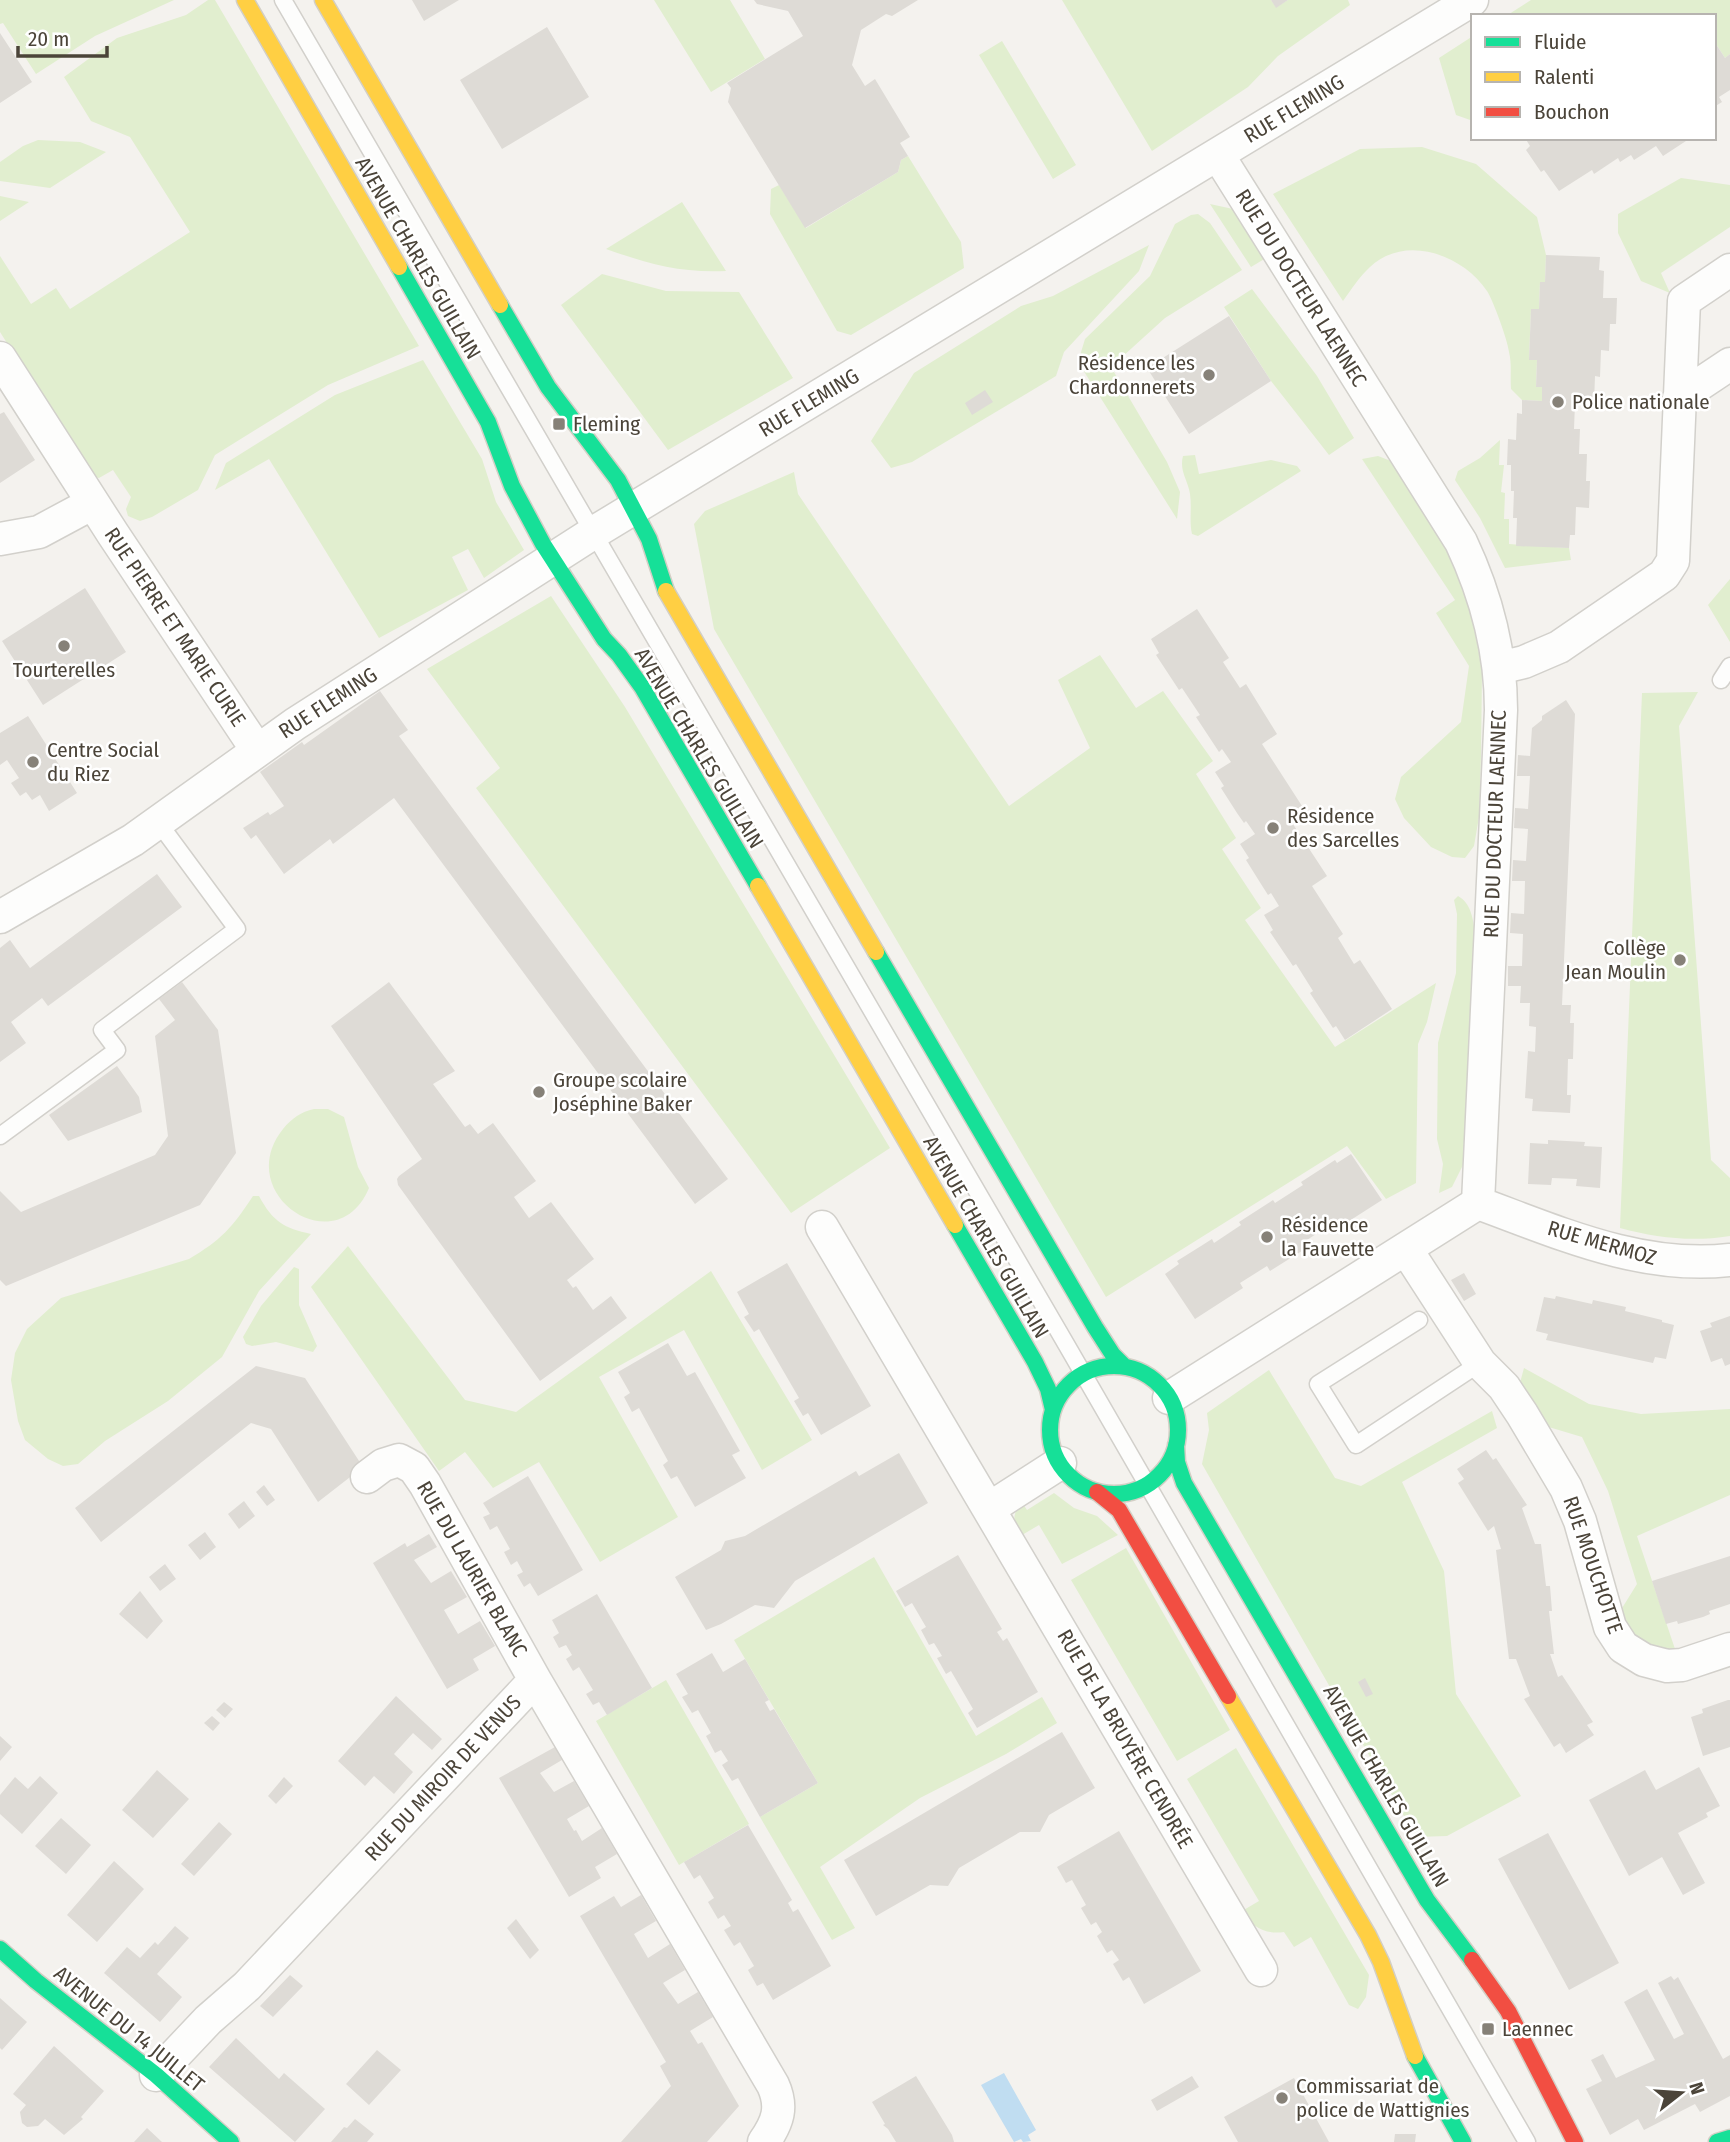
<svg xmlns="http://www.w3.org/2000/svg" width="1730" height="2142" font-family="'Fira Sans Condensed',sans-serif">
  <rect width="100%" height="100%" fill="#f4f2ee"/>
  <path fill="#e1eecf" d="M0,0H174L95,36L36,74L3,23L0,24Z
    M208,0H215L419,346L328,385L215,455L198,490L152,517L140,521L128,516L126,509L131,497L113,470L99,478L91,476L0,332V256L31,304L56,288L70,309L190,232L130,137L91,121L64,77L117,38L186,15Z
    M654,0H730L765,59L711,92Z
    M1062,0H1271L1276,7L1288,0H1348L1350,5L1278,56L1248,87L1152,151Z
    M1531,0H1730V54L1725,58L1714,41V16H1506Z
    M1473,36V121L1456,115L1439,58Z
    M1002,41L1076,165L1053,179L979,55Z
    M38,140L80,142L106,152L50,188L0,181V162L23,146Z
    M1422,147L1476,164L1537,217L1546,255L1545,282H1540L1539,309H1531L1529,359L1537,360L1536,387H1542V401L1522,400L1511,389C1510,377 1512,364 1509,352C1508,341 1493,300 1487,291C1462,254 1405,234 1370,267C1359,277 1351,290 1343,301L1273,194L1360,149Z
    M908,156L961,242L964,268L851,335L837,331L770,214L771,189L779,185L806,228L898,172L901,160Z
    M1681,178L1730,185V227L1661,273L1670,293L1641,281L1618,233V214Z
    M0,196L29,202L0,221Z
    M682,202L726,271C680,273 649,264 606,249Z
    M1210,204L1233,209L1266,258L1251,267Z
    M1198,214L1210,223L1242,270L1165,318L1111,367L1167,462L1180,492L1177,519L1078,362L1085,339L1150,276L1175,224L1191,215Z
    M1149,245L1139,271L1064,352L1056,376L912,462L891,468L871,441L914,373L1021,306L1053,296Z
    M602,274L666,291L739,292L793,378L668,450L561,305Z
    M1252,289L1317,376L1354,438L1329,455L1271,381L1224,307Z
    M423,360L482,459L496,502L524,550L484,578L468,549L452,557L468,590L379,638L269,459L215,490L226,463L335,395Z
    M1500,440L1499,465H1504L1501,492L1505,493L1504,519H1509V544L1569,548L1571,560L1505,568L1480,518L1455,480L1458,471L1480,458Z
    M1195,455L1199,474L1271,460L1297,466L1301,471L1198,536L1192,534C1189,521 1192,508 1190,494C1188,480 1179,471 1183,456Z
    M1378,456L1391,461L1407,483L1451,556L1472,610L1482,672L1481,756L1479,817L1474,846L1465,858L1452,857L1431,847L1404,818L1395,799L1401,777L1461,722L1469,666L1436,613L1455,600L1362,459Z
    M794,472L798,494L1009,806L1090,748L1058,680L1100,655L1136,708L1163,691L1213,761L1196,774L1236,838L1222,849L1261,908L1245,920L1335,1047L1436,983L1427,1022L1418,1044L1416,1183L1386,1199L1347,1146L1106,1297L714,629L694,524L705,511Z
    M1730,579V642L1708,605Z
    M551,596L625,707L890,1148L791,1213L476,788L500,768L427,669Z
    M1698,692L1679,726L1711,1160L1730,1178V1236C1692,1242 1657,1238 1620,1228L1642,693Z
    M1458,896C1471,903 1473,919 1475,932L1464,1163L1452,1187L1439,1193L1443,1164L1437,1139L1438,1043L1456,973L1457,914L1454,900Z
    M314,1109H328L344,1117L358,1167L369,1188C337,1265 231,1194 283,1129C292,1118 301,1112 314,1109Z
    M253,1196H259C273,1222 284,1228 311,1234L259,1291L222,1357L168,1401L105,1441L78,1464L63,1466L48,1459L25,1440L18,1421L11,1380L15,1353L27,1329L61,1298L189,1259C221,1240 232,1228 253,1196Z
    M348,1246L465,1400L516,1412L711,1271L812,1440L762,1470L684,1330L599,1377L678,1517L600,1562L539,1462L493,1488L465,1452L439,1471L311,1287Z
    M294,1267L299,1269V1305L317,1346L313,1352L276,1342L252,1346L246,1344L243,1337L261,1306Z
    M1524,1368L1589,1404L1641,1414L1730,1409V1495L1637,1536L1675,1649C1644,1650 1634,1637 1619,1613L1637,1584L1608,1491L1582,1437L1542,1425L1518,1390Z
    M1269,1370L1335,1478L1361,1486L1492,1411L1497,1428L1402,1482L1444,1571L1456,1694L1521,1796L1447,1836L1416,1837L1202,1464L1209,1430L1207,1413Z
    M1054,1493L1074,1508L1097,1516L1118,1535L1062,1564L1039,1525L1022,1535C1010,1524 1014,1512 1021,1501L1027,1510Z
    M1126,1548L1230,1730L1177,1761L1071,1580Z
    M874,1557L976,1736L1042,1697L1057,1723L1006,1754L920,1798L820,1867L855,1928L832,1940L760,1817L818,1783L734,1640Z
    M666,1680L749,1824L679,1865L596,1721Z
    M1236,1748L1369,1975L1366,1997L1358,2009L1349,2005L1311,1937L1294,1947L1284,1932C1265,1935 1251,1926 1242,1911L1259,1901L1187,1779Z"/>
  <path fill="#c0ddf1" d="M1004,2073L1036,2130L1028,2135L1031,2141L1023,2142L1021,2139L1014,2142L981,2085Z"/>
  <path fill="#dedbd6" d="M412,0H459L424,21Z
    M754,0H918L892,16L886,14L861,30L852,65L865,86L875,79L910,137L900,143L908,156L901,160L898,172L805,228L728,102L731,88L727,83L803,36L788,11L757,4Z
    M1271,0H1288L1276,8Z
    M547,27L589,97L502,149L460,80Z
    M0,33L32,82L0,103Z
    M1714,41L1725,58L1730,54V90L1719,97L1722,102L1714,107Z
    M1525,138H1684L1686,141L1663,156L1656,146L1634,160L1631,155L1620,162L1618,158L1594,174L1592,170L1559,191L1544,170L1541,172L1526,150L1530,146Z
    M1546,255L1600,257L1599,270L1604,271L1603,298H1617L1616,324H1610L1609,351L1601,350L1600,377L1595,376L1594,403H1575L1574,429H1580L1579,454H1587L1586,481H1590L1589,508L1576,507L1575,535H1570L1569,548L1516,546L1517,518H1513L1514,491H1511V465H1507L1508,439L1516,440L1517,413L1522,414V400L1542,401V387H1536L1537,360H1529L1531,309H1539L1540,282H1545Z
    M1229,316L1271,381L1189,434L1147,368Z
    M985,390L993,402L972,415L965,403Z
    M4,412L35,460L0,483V414Z
    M85,588L126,652L43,705L2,641Z
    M1197,609L1229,658L1223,662L1240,688L1246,684L1277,734L1262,744L1302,806L1287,815L1327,876L1312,886L1343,934L1338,938L1354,964L1360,960L1392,1009L1345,1040L1336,1026L1333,1028L1310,993L1313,991L1296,964L1293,966L1270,932L1273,930L1264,915L1279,906L1271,893L1268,895L1261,884L1246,860L1249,858L1240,844L1255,834L1246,821L1244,823L1237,813L1221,788L1224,786L1215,772L1231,762L1222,749L1219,752L1196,717L1200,715L1182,688L1179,690L1156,655L1159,653L1151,639Z
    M380,691L408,730L399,736L728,1179L695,1204L394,798L333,844L330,839L284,874L256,835L251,839L243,828L268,812L270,815L284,806L260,772L302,742L304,745Z
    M1566,700L1575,714L1562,1005H1571L1570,1023H1574L1573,1059H1568L1567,1095H1571L1570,1113L1532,1111L1533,1099L1525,1098L1528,1051L1535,1052L1536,1027L1529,1026L1530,1003H1520L1521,986H1508V966H1522L1523,934L1510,933L1511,913L1524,914L1525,881H1512L1513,860L1526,861L1528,829L1514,828L1515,808L1528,809L1530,776H1517L1518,755L1530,756L1532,728L1542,720V716Z
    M28,716L77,793L49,811L40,795L32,800L26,792L20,796L11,783L19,778L7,760L0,765V733Z
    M157,874L182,907L48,1006L42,998L11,1022L26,1043L0,1062V948L10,940L30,968Z
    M182,982L218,1030L236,1153L200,1205L6,1286L0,1280V1191L21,1212L155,1155L168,1136L155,1036L175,1020L159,999Z
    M389,982L455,1071L433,1084L465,1127L470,1124L478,1134L493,1123L536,1181L514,1197L529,1218L551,1202L594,1259L567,1280L573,1288L576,1286L593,1310L611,1296L627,1318L540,1381L398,1185L397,1179L399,1176L422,1159L331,1026Z
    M117,1066L139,1097L142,1112L68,1141L49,1115Z
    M1548,1140L1585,1142L1584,1146L1602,1147L1600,1188L1576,1186L1577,1179L1552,1178L1551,1185L1528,1184L1530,1143L1548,1144Z
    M1351,1154L1382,1200L1332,1232L1328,1226L1301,1244L1305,1249L1270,1271L1267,1266L1240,1283L1243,1288L1195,1319L1165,1274L1179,1264L1177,1261L1201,1246L1212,1239L1214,1243L1241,1225L1239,1222L1273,1200L1275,1203L1303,1185L1301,1182L1335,1160L1337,1163Z
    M787,1263L871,1406L821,1435L808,1413L803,1416L794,1401L799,1398L759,1329L754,1332L744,1317L749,1314L737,1292Z
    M1464,1273L1476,1294L1464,1301L1451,1280Z
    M1556,1296L1592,1304L1593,1300L1626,1307L1625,1311L1662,1320V1322L1674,1325L1666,1359L1655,1357L1653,1363L1546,1340L1548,1334L1536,1331L1544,1297L1555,1299Z
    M1730,1316V1364L1725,1366L1722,1358L1711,1362L1700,1331L1712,1327L1710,1323Z
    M668,1343L687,1376L695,1372L740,1451L732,1455L746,1478L695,1507L677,1476L671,1479L663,1465L668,1461L639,1408L632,1412L624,1397L630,1393L618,1372Z
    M256,1366L305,1378L363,1467L318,1502L271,1429L251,1423L101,1542L75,1508Z
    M1486,1450L1493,1460L1496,1458L1527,1505L1522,1508L1535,1544H1541L1546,1586H1550L1552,1611H1549L1554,1654H1550L1558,1677L1562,1675L1593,1722L1587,1725L1594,1735L1566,1753L1560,1743L1554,1747L1524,1699L1530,1696L1516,1659H1509L1496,1550L1501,1549L1494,1526L1488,1531L1458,1483L1464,1479L1457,1469Z
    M899,1453L928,1503L795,1581L774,1608L755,1605L721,1624L706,1630L675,1577L721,1550L725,1541L745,1536L856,1471L859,1476Z
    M528,1476L583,1570L538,1596L530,1583L524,1587L517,1575L523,1572L517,1561L511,1565L504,1552L510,1549L497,1526L490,1530L483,1517L490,1514L483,1503Z
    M264,1485L275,1500L267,1506L256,1492Z
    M244,1501L255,1516L239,1529L228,1514Z
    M205,1532L216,1547L200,1560L188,1545Z
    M429,1534L437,1547L414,1560L431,1583L451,1571L467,1597L444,1610L458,1634L480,1621L495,1646L473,1659L479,1670L447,1689L373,1563L405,1543L407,1547Z
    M958,1555L1002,1629L997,1632L1003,1641L1007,1638L1038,1692L977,1728L968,1713L973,1709L951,1671L946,1674L937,1658L942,1656L934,1643L929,1645L921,1630L926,1627L912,1603L905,1607L896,1591Z
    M1730,1556V1604L1709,1611L1710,1614L1703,1617L1678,1624L1677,1621L1666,1624L1652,1581Z
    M165,1564L176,1579L160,1591L149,1577Z
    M140,1591L163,1621L147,1639L119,1614Z
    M597,1594L652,1688L607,1715L599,1702L593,1705L586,1694L593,1690L579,1667L573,1671L566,1659L572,1655L566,1645L559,1648L553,1637L559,1633L552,1620Z
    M712,1653L723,1672L745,1659L769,1700L765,1702L770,1711L774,1709L818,1783L760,1817L738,1778L732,1781L722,1765L728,1761L721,1750L715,1753L706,1736L711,1733L698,1710L692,1713L682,1697L688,1694L676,1674Z
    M1365,1678L1373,1694L1366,1697L1358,1682Z
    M396,1696L442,1739L432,1750L413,1733L394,1754L413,1772L394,1794L374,1776L365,1786L338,1761Z
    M1728,1700H1730V1747L1703,1756L1691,1717L1703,1713L1702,1709Z
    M224,1702L233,1709L225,1718L216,1710Z
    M212,1716L220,1723L213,1731L204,1723Z
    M1062,1732L1095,1788L1049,1815L1040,1832H1020L959,1868L948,1886L930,1885L876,1916L844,1860Z
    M0,1736L12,1747L0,1761Z
    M555,1747L562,1760L540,1773L554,1792L574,1781L589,1806L567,1819L574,1831L576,1830L582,1841L602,1828L617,1854L595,1867L601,1878L569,1897L499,1778Z
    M1699,1767L1720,1806L1706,1813L1708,1817L1678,1833L1705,1883L1683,1895L1662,1857L1629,1876L1589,1800L1645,1770L1656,1790Z
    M157,1770L189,1799L153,1838L122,1810Z
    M40,1776L58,1793L22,1834L0,1814V1795L15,1777L28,1789Z
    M284,1777L293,1786L276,1804L268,1796Z
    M61,1818L91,1845L66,1874L35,1846Z
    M219,1822L232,1834L194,1876L181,1864Z
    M748,1825L792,1900L788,1903L793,1912L798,1909L831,1966L773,2000L763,1983L757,1986L748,1970L754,1966L740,1942L734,1946L724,1930L731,1926L724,1915L718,1919L708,1902L714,1898L700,1875L694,1879L684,1862Z
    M1119,1831L1201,1971L1144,2004L1129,1977L1123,1981L1113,1964L1119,1960L1112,1950L1107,1953L1097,1936L1102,1932L1096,1922L1091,1925L1081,1908L1086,1905L1072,1880L1066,1883L1057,1867Z
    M1548,1833L1619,1963L1569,1990L1498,1859Z
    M114,1861L144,1889L97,1942L67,1915Z
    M641,1895L656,1921L634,1934L648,1958L670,1944L685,1970L663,1983L678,2004L698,1992L713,2017L690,2031L698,2044L702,2042L739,2106L707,2142H621L671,2086L660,2066L666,2062L580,1916L614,1896L621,1907Z
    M516,1919L539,1950L530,1959L507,1928Z
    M175,1926L189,1938L157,1974L182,1997L160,2022L104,1973L127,1947L140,1958L155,1942L158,1945Z
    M290,1975L303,1986L273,2017L260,2006Z
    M1671,1976L1674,1980L1678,1977L1723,2059L1730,2055V2096L1700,2112L1695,2104L1644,2130L1638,2119L1610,2135L1586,2089L1602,2081L1591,2060L1603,2054L1616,2078L1655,2060L1624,2002L1647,1989L1674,2039L1684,2034L1658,1983Z
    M0,1998L27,2022L2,2050L0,2048Z
    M236,2038L279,2079L284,2073L325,2109L295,2142L209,2067Z
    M54,2046L104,2091L81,2117L83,2119L64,2135L45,2119L38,2126L27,2127L22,2123L20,2112L26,2105L13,2094Z
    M377,2050L401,2070L369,2105L346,2084Z
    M916,2076L952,2135L954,2142H896L888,2129L883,2125L885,2124L872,2102Z
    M1192,2076L1199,2087L1157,2111L1151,2100Z
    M1294,2078L1329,2142H1238L1224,2117Z
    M355,2119L374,2134L367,2142H331L344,2127L347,2128Z
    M147,2128L162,2142H134Z
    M1395,2134H1416L1415,2142H1394Z"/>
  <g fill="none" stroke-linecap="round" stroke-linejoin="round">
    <g stroke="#d2d0cb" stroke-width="19">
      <path id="lane" d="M283,0L1066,1344L1527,2142
        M1721,680L1730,666
        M0,1136L117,1050L102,1030L237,929L158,822
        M1419,1320L1318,1384L1356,1445L1480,1363"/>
    </g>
    <g stroke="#d2d0cb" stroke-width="35">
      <path id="street" d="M1218,155L1461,542C1486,595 1501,651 1501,710L1478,1203
        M0,358L113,534L257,750
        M1679,398L1730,364
        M0,539L39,532L93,503
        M1499,668L1524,662L1559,647L1664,575L1673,561L1684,301L1730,270
        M0,917L133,840L295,724L593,533L1472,0
        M1478,1203C1560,1233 1641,1270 1730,1260
        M822,1227L1261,1970
        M1406,1249L1480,1363L1504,1387L1522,1414L1566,1488L1580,1521L1610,1627L1623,1647L1644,1660L1667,1666L1682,1665L1730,1649
        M1169,1398L1478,1203
        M367,1477L383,1465L399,1460L414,1468L425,1484L535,1680
        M990,1508L1060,1463
        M156,2075L208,2020L247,1986L535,1680L773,2085C783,2107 778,2122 764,2142"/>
    </g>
    <g stroke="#d3cfc5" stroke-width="19">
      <path id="fast" d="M399,267L488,422L512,486L543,544L604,639L619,655L642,687L758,886
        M500,305L548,387L618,480L649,539L666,591
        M876,952L1095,1327L1113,1355L1125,1367
        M955,1225L1035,1362L1048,1389L1053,1410
        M1050 1430a64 64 0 1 1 128 0a64 64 0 1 1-128 0Z
        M1176,1445L1177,1462L1184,1483L1427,1900L1472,1960
        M0,1949L36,1981L156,2075L231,2142
        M1415,2056L1463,2142
        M1717,2142L1730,2138"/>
    </g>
    <g stroke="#d3cfc5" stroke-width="19">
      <path id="slow" d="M245,0L399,267
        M323,0L500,305
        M666,591L876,952
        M758,886L955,1225
        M1228,1696L1368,1935L1381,1962L1415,2056"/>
    </g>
    <g stroke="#d3cfc5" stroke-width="19">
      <path id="jam" d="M1097,1492L1119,1510L1228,1696
        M1472,1960L1508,2011L1575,2142"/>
    </g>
    <use href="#lane" stroke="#fdfdfc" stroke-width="16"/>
    <use href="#street" stroke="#fdfdfc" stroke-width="32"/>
    <use href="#fast" stroke="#16e098" stroke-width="16"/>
    <use href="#slow" stroke="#ffcf43" stroke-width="16"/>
    <use href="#jam" stroke="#f24e42" stroke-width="16"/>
  </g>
  <g fill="#868178" stroke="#fff" stroke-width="2.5">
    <circle cx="1209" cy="375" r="7"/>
    <circle cx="1558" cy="402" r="7"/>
    <rect x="552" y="417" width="14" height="14" rx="3.5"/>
    <circle cx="64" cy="646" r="7"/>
    <circle cx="33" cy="762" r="7"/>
    <circle cx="1273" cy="828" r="7"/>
    <circle cx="1680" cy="960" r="7"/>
    <circle cx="539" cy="1092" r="7"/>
    <circle cx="1267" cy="1237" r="7"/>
    <rect x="1481" y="2022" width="14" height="14" rx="3.5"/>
    <circle cx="1282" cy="2098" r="7"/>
  </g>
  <g text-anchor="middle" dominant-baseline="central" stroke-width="5" stroke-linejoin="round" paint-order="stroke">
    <g font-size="21" fill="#4b4439" stroke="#fff">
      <text transform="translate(1294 109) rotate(-31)">RUE FLEMING</text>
      <text transform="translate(418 258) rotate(60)">AVENUE CHARLES GUILLAIN</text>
      <text transform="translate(1301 288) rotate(58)">RUE DU DOCTEUR LAENNEC</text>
      <text transform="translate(809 403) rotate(-31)">RUE FLEMING</text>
      <text transform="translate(175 627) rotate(56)">RUE PIERRE ET MARIE CURIE</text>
      <text transform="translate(328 703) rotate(-33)">RUE FLEMING</text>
      <text transform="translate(699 748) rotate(59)">AVENUE CHARLES GUILLAIN</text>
      <text transform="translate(1495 824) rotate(-88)">RUE DU DOCTEUR LAENNEC</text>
      <text transform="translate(986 1237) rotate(60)">AVENUE CHARLES GUILLAIN</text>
      <text transform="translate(1602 1243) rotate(16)">RUE MERMOZ</text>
      <text transform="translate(1593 1565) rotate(71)">RUE MOUCHOTTE</text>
      <text transform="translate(472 1569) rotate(60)">RUE DU LAURIER BLANC</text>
      <text transform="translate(1125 1739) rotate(60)">RUE DE LA BRUYÈRE CENDRÉE</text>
      <text transform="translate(443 1778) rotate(-47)">RUE DU MIROIR DE VENUS</text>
      <text transform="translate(1386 1786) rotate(60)">AVENUE CHARLES GUILLAIN</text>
      <text transform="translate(129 2029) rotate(39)">AVENUE DU 14 JUILLET</text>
    </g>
    <g font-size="21" fill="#4b4439" stroke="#fff" text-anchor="start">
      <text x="1195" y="363" text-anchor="end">Résidence les<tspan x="1195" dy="24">Chardonnerets</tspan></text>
      <text x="1572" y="402">Police nationale</text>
      <text x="573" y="424">Fleming</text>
      <text x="64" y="670" text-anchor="middle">Tourterelles</text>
      <text x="47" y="750">Centre Social<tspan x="47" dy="24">du Riez</tspan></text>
      <text x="1287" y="816">Résidence<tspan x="1287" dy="24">des Sarcelles</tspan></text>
      <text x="1666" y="948" text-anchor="end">Collège<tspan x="1666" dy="24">Jean Moulin</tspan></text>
      <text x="553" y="1080">Groupe scolaire<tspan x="553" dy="24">Joséphine Baker</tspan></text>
      <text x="1281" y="1225">Résidence<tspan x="1281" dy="24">la Fauvette</tspan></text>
      <text x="1502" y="2029">Laennec</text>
      <text x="1296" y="2086">Commissariat de<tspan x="1296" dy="24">police de Wattignies</tspan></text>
    </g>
  </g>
  <rect x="1471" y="14" width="245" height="126" fill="#ffffff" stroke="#b7b4b0" stroke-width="2"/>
  <rect x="1485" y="37" width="35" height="10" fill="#16e098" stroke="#b7b4b0" stroke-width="2"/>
  <text x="1534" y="49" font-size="21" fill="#4b4439">Fluide</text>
  <rect x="1485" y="72" width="35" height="10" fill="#ffcf43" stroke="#b7b4b0" stroke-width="2"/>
  <text x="1534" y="84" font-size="21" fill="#4b4439">Ralenti</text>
  <rect x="1485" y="107" width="35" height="10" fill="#f24e42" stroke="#b7b4b0" stroke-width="2"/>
  <text x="1534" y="119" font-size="21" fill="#4b4439">Bouchon</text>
  <g transform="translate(1681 2093) rotate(73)" stroke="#ffffff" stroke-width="5" paint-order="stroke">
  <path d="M0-5L12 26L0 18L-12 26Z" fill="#4b4439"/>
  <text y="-10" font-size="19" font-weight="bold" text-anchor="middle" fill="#4b4439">N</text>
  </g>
  <path d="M18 46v10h89v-10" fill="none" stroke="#4b4439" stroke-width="3.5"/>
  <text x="28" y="46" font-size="21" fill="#4b4439" stroke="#ffffff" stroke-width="5" paint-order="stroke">20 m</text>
</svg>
